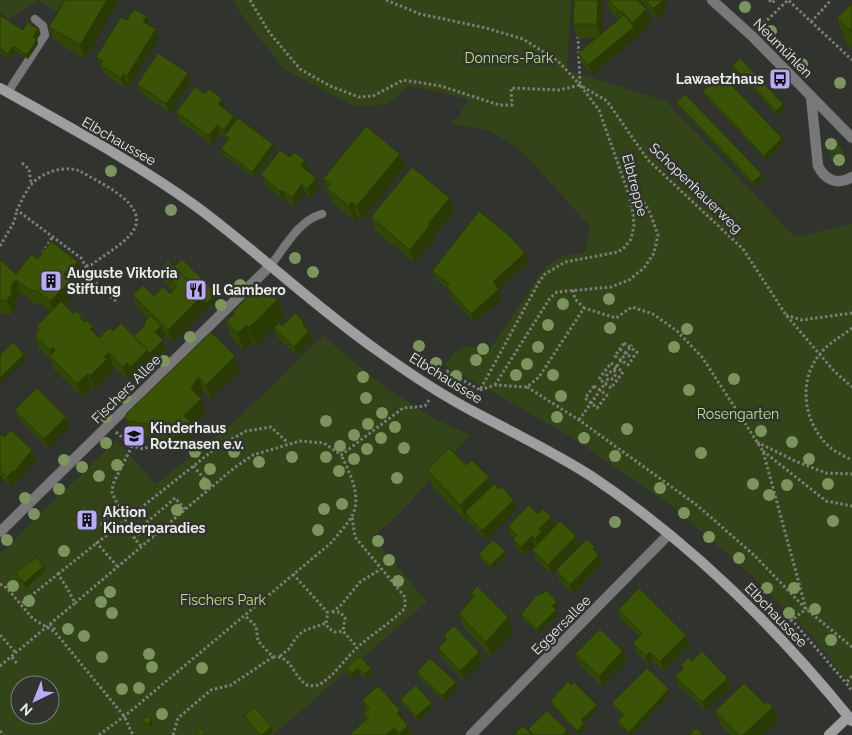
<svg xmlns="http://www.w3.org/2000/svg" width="852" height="735" font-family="Raleway,sans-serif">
  <rect width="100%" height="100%" fill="#31332f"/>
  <path fill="#334419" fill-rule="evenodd" d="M0,0H71L62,15L38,0L9,19L0,13Z
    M232,0H571L567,70L666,101L795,237L852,224V688L814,639L750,574L677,510L570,436L444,365C461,344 465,344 490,349L545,267L562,256L585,252L590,227L521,150L491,131L451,124L459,116L468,100L440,92L408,86L388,104L356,107L328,93L284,69L248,24Z
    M830,137L836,139L845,155V162L838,165L833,161L826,141Z
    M323,336L382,385L431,417L470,435L400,513L373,537L427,602L273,735H0V554L116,440L156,484L234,422ZM20,685H50V715H20Z"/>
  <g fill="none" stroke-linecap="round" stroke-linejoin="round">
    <g stroke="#4e504d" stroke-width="9">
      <path id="lane" d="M8,92L45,35L43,26L35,19
        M271,265C285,247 299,220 322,214"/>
    </g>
    <g stroke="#4e504d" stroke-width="11">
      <path id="street" d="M712,0L752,36L852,138
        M811,96L818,166C825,180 838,186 852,177
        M0,532L271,265
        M471,735L669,534"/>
    </g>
    <g stroke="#4e504d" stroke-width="11">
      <path id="secondary" d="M0,88C67,126 135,162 197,207C259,253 315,307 378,351C410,374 443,396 478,414C516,434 555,453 591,476C691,543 777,628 852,721
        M829,735L848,717"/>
    </g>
    <path stroke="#7b7d79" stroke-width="3" stroke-dasharray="2.5 2.5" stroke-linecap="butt" d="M250,0L269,32L300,69L330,86L359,97L373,96L403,80L441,86L499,105H512L511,88L559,90L580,85
      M386,0L420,14L486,28L523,39L558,61L580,85L607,101L648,160L743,249L786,315L834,371L852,387
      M769,0L772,3L775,0
      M811,22L831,0
      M760,27L788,0L852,60
      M22,163L29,169L31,183
      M0,246L14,222L17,210
      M43,253L53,236
      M86,266L91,265C104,255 121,246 131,234C154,205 99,183 80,171C64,165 41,172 30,186C25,193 21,202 17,210L81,258L94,281L118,303
      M573,290L575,299L584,308
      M786,315L802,320L852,313
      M852,328C842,336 827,344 819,355C797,383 804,426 832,449C838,453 846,457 852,460
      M624,343L637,352L628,365L615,356Z
      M620,349L632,358
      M611,363L623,372L611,388L599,379Z
      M614,370L616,373L614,378L610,380H608L606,377L608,373L614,370L632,345
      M442,380L447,371L480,390L539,282L545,274L565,262L618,252L625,247L631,239L634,226L633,213L627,189L599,110L580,85L578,35
      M495,385L550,298L557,292L611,287L629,280L644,268L654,253L658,235L650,213L639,194L628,189
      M594,386L607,395L597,408L585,398Z
      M527,387L579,420L698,506L755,556L806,609L852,647
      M480,390L495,385L527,387L539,377L584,308L616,318L632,307L653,314L677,331L702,357L763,451L806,609L784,626
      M579,420L606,382
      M116,432L132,446L143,449L151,446L154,438
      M757,442L795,461L826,473L852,474
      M763,451L826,501L852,506
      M193,466L212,487
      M108,533L102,527V523L117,509L118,505L112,493L113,484L132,446
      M155,534L146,523L175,498L185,509
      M96,542L117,566
      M141,546L134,538L149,526
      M58,574L216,448L246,431L271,427L288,443
      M293,574L328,613L326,623L328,628L335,632L343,631L357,647
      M0,584L7,588L33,619L55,632L124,716L133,735
      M22,603L58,574L67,588L75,603L234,468L253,455L300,441L324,443L341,455L403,408L425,406L429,400
      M332,612L341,605L360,582L381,569
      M332,612H340L345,618L343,631
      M791,619L846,683
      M50,624L56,631
      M0,635L16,653
      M280,656L290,648L295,639L303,631L326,623
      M12,657L18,665
      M273,657C292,655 293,677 307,685C311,686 315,686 318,685C334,677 344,659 358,647C373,633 391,623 405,608V597L355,537L352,517
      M0,666L75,603
      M852,676L846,683L852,691
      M0,731L4,735
      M99,735L126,715L332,542C338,534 346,526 351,518C363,498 350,473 341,455
      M173,735L178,718L211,690L231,685L273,657L258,641L256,626L245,616"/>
    <use href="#lane" stroke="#78787a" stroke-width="8"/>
    <use href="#street" stroke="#78787a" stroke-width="10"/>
    <use href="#secondary" stroke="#9f9fa2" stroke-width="10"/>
  </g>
  <g fill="#7c945d">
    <circle cx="745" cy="7" r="6"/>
    <circle cx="771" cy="31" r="6"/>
    <circle cx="802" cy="64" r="6"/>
    <circle cx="840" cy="83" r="6"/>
    <circle cx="831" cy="144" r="6"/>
    <circle cx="839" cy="160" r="6"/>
    <circle cx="111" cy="171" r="6"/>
    <circle cx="171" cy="210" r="6"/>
    <circle cx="295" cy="258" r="6"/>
    <circle cx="313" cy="272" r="6"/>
    <circle cx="240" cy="285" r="6"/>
    <circle cx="609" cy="299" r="6"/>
    <circle cx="563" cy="304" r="6"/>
    <circle cx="221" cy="305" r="6"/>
    <circle cx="548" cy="325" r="6"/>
    <circle cx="610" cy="328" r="6"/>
    <circle cx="687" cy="329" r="6"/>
    <circle cx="190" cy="337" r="6"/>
    <circle cx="419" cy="346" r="6"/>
    <circle cx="538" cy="347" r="6"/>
    <circle cx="674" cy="347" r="6"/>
    <circle cx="483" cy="349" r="6"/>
    <circle cx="476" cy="360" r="6"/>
    <circle cx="164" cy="361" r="6"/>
    <circle cx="436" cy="363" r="6"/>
    <circle cx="527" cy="364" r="6"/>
    <circle cx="516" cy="375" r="6"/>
    <circle cx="553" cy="375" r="6"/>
    <circle cx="456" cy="376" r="6"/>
    <circle cx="363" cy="377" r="6"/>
    <circle cx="734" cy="379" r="6"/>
    <circle cx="689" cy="390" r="6"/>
    <circle cx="561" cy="396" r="6"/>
    <circle cx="125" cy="398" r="6"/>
    <circle cx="366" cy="398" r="6"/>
    <circle cx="382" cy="413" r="6"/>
    <circle cx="106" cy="417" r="6"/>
    <circle cx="557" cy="417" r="6"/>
    <circle cx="326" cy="421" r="6"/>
    <circle cx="368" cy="424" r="6"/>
    <circle cx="395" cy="427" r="6"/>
    <circle cx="627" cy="429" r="6"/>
    <circle cx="761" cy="431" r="6"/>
    <circle cx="354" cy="435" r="6"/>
    <circle cx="381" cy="438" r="6"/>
    <circle cx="584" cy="438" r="6"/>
    <circle cx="792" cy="442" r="6"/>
    <circle cx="106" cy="443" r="6"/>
    <circle cx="340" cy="446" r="6"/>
    <circle cx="404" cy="448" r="6"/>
    <circle cx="367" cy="449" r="6"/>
    <circle cx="195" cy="452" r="6"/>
    <circle cx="234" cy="452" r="6"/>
    <circle cx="701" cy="453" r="6"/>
    <circle cx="615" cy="456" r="6"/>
    <circle cx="292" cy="457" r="6"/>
    <circle cx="326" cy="457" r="6"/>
    <circle cx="354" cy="459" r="6"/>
    <circle cx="809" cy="459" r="6"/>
    <circle cx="64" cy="460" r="6"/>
    <circle cx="259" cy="462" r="6"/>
    <circle cx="117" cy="465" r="6"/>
    <circle cx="82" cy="467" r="6"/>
    <circle cx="210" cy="469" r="6"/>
    <circle cx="339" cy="471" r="6"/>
    <circle cx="99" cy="476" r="6"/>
    <circle cx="397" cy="478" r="6"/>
    <circle cx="205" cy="484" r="6"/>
    <circle cx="753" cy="484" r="6"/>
    <circle cx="828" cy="484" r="6"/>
    <circle cx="787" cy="485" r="6"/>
    <circle cx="660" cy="488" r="6"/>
    <circle cx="59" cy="489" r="6"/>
    <circle cx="769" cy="495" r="6"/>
    <circle cx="25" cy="498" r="6"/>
    <circle cx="342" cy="504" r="6"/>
    <circle cx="324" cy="509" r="6"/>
    <circle cx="177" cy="510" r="6"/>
    <circle cx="684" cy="513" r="6"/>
    <circle cx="34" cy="514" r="6"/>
    <circle cx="833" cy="521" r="6"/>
    <circle cx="615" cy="522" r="6"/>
    <circle cx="318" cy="530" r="6"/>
    <circle cx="150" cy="532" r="6"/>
    <circle cx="709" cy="537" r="6"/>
    <circle cx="7" cy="540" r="6"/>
    <circle cx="378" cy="541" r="6"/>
    <circle cx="64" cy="551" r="6"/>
    <circle cx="739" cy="558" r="6"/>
    <circle cx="389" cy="560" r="6"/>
    <circle cx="398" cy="581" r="6"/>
    <circle cx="13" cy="586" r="6"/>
    <circle cx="767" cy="588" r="6"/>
    <circle cx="794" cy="588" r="6"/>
    <circle cx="110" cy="592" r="6"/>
    <circle cx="29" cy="601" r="6"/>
    <circle cx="101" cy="602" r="6"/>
    <circle cx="815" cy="609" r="6"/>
    <circle cx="112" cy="613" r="6"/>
    <circle cx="789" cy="613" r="6"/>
    <circle cx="68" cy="629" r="6"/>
    <circle cx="84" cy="636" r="6"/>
    <circle cx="831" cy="640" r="6"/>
    <circle cx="149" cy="654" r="6"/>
    <circle cx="102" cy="657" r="6"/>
    <circle cx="152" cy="667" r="6"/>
    <circle cx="202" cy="668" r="6"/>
    <circle cx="139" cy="688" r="6"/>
    <circle cx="122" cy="689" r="6"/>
    <circle cx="162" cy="714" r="6"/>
  </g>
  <path fill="#324705" d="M65,0H118V2L85,59L54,40L49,27Z
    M574,0H603L602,33L619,20L610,11L606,0H637L646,9L651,22L638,36L592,75L581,62L578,53L596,38H578L573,24Z
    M640,0H665L668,7L657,19Z
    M852,3V48L846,43L837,18Z
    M0,18L23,30L38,29L40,34L37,39L38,44L28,59L15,51L9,59L0,53Z
    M127,20L150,26L156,29L159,38L130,85L127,83L124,87L104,74L96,57Z
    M732,65L785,109L778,116L734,69Z
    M191,82L170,113L141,93L137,84Z
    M703,91L784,143L766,160L705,96Z
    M676,102L762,174L763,179L755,187L678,106Z
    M225,108V109L236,120L275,149L254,177L222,154L221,149L227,141L225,138L220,134L212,145L180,121L176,112Z
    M400,154L405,167L362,220L357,216L354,220L332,202L323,179Z
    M290,157L309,170L308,171L319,187L311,198L305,193L295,207L285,199L283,201L265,184L261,174Z
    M450,198L454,211L434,236L435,239L415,263L376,231L371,217Z
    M38,259L83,275L72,285L75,294L65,305L73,313L82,316L84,322L93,327L97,336L99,338L113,331L134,336L145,325L144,322L148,319L138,308L133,295L154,296L170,294L173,291L165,283L160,269L174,267L218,298L173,343L164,335L161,338L166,349L135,380L132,376L128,380L113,366L110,369L112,373L94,390L92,387L82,397L54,370L51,360L39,349L35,335L38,332L36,327L51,312L41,304L36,305L21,293L16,299L17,307L12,314L3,315L0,312V260L16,274Z
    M528,262L499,289L502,298L474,323L450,296L448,289L436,280L432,271Z
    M267,292L268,296L284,317L256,345L253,343L244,351L232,339L226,321L234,314L233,312Z
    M304,322L306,328L309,331L313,340L297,356L277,337L274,328L282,326Z
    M211,332L240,370L211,399L203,391L199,397L206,413L192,427L195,435L174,455L159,439L134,434L130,431L125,417Z
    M15,410L66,417L70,426L48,448L19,419Z
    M0,435L36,460L17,481L16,480L10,486L3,479L0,482Z
    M466,465L492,486L517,509L486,540L468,521L467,522L433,488L427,470Z
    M75,513L95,517L97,522L88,530L77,518Z
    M538,514L551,517L555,526L576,536L579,545L551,574L535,559L532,550L536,546L535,545L524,556L517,548L513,539L514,538L511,535L508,526Z
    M479,554L506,555L492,570L480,559Z
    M598,554L599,555L602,564L573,594L559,580L556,570Z
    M45,571L26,588L18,578L16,573Z
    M471,593L513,631L491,656L464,628L459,614L472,598Z
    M557,602L559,606L555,610L558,615L539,634L523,619L521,614Z
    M618,610L686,635L690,645L664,671L653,661L649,665L636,652L633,643L639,637L621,619Z
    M444,635L479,652L483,661L464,680L441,657L438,648L446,640Z
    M575,654L627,660L602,686L579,664Z
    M360,656L373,673L366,679L360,673L352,678L347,673L346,668Z
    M692,661L728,678L731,687L706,711L678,685L675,676L682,669L681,665Z
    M417,672L457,687L444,701L418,677Z
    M571,685L597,705L598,709L584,724L586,728L579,735L552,706L550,701Z
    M670,694L632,735H630L620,726L618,721L623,716L614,707L612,703Z
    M400,699L432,703L433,707L418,721L402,704Z
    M362,700L403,720L408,726L411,735H349L365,720L363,714L366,711Z
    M715,711L778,720L762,735H730L720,724Z
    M244,716L273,731L269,735H258L246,721Z
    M143,721L152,724L151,728L148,729L145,726Z"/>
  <path fill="#293a04" d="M107,0H118V2L85,59L80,45Z
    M598,0H603L602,38L597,24Z
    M663,0H665L668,7L657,19L653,9Z
    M646,9L651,22L638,36L592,75L588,65L634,27L633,23Z
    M147,16L150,26L143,22Z
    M38,29L40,34L35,41L33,37Z
    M156,29L159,38L130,85L127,76Z
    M37,39L38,44L28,59L27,55Z
    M13,46L15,51L9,59L8,54Z
    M188,73L191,82L170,113L166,104Z
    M123,74L127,83L124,87L121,78Z
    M222,99L225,108L221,113L218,104Z
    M783,104L785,109L778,116L776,111Z
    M234,116L237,125L226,137L224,130Z
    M217,125L220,134L212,145L209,136Z
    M782,138L784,143L766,160L764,156Z
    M273,144L275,149L254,177L252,172Z
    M400,154L405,167L362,220L357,206Z
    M305,160L309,170L304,175L301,166Z
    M762,174L763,179L755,187L753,182Z
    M316,178L319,187L311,198L307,189Z
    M302,184L305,193L295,207L292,198Z
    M282,190L285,199L283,201L280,192Z
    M450,198L454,211L434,236L435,239L415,263L410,250L428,224Z
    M352,202L357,216L354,220L349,206Z
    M525,253L528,262L496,292L493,282Z
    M78,262L83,275L72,285L75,294L55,314L50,301L64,274Z
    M16,280L21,293L16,299L17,307L12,314L7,300L11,286Z
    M499,289L502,298L474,323L471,314Z
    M267,292L271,305L278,299L284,317L256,345L249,328Z
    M216,293L218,298L173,343L168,330L203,295Z
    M247,325L253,343L244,351L238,333Z
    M161,326L165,335L158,341L155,332Z
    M93,327L98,340L90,329Z
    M309,331L313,340L297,356L294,347Z
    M163,340L166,349L135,380L131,367L147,350Z
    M53,347L58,361L53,360L50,350Z
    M109,353L113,366L110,369L112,373L94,390L90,376L104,357Z
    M24,354L26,359L0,384V378Z
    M235,356L240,370L211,399L206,385Z
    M127,363L132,376L128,380L123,367Z
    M87,374L92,387L82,397L77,384Z
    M198,377L203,391L196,402L191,389Z
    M201,399L206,413L192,427L195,435L174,455L170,441L184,416Z
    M66,417L70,426L48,448L44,439Z
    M32,450L36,460L17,481L14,472Z
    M13,471L16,480L10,486L7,477Z
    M1,475L3,479L0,482V476Z
    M489,477L495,495L465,512L468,521L467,522L460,505Z
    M514,500L517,509L486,540L482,531Z
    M95,517L97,522L88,530L86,525Z
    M551,517L555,526L538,548L535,539L539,529Z
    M532,536L535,545L524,556L521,547Z
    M576,536L579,545L551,574L548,565Z
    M505,551L506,555L492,570L490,566Z
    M599,555L602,564L573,594L570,585Z
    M44,566L45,571L26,588L24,583Z
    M557,602L559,606L554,611L552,606Z
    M556,610L558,615L539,634L537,629Z
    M508,617L513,631L491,656L486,642Z
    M686,635L690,645L664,671L660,662Z
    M623,651L627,660L602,686L599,676Z
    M479,652L483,661L464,680L460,671Z
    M650,652L653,661L649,665L646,656Z
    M358,669L360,673L352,678L351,674Z
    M371,669L373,673L366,679L364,674Z
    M728,678L731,687L706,711L702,702Z
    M456,682L457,687L444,701L442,696Z
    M669,689L670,694L632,735H630L629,732Z
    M432,703L433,707L418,721L416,716Z
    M597,705L598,709L584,724L586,728L579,735L577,731L581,720Z
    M773,707L778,720L762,735H743Z
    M400,710L403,720L400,723L397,713Z
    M151,719L152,724L151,728L150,723Z
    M408,726L411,735H400V733Z
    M271,727L273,731L269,735H262Z
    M394,728L397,735H386Z
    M567,730L568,735H562Z"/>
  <path fill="#3a5306" stroke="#293a04" d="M65,0H107L80,45L49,27Z
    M574,0H598L597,24H573Z
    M608,0H637L646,9L633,23L622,11L620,12Z
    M645,0H663L653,9Z
    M852,3V32L837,18Z
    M134,9L147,16L143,22L156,29L127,76L123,74L121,78L100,65L103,61L96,57L121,17L127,20Z
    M624,15L634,27L588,65L578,53Z
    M1,16L23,30L27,22L38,29L33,37L37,39L27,55L13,46L8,54L0,49V18Z
    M158,53L188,73L166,104L137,84Z
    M740,58L783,104L776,111L732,65Z
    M721,74L782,138L764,156L703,91Z
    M195,87L205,94L209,89L222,99L218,104L234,116L224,130L217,125L209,136L176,112Z
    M685,94L762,174L753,182L676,102Z
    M238,118L273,144L252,172L221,149L229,138L225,135Z
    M366,126L400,154L357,206L352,202L349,206L327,188L330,184L323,179Z
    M280,150L290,157L294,152L305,160L301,166L316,178L307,189L302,184L292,198L282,190L280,192L261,174Z
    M412,167L450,198L428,224L430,225L410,250L371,217Z
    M479,211L512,238L525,253L493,282L499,289L471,314L447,287L449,284L432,271Z
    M51,241L78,262L64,274L70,281L50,301L36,290L31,291L16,280L11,286L12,294L7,300L0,301V260L16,274L31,254L38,259Z
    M182,259L216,293L206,304L203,295L174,267Z
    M168,261L203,295L168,330L133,295L143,285L154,296L163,287L170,294L177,286L160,269Z
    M259,285L267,292V295L278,299L249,328L247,325L238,333L226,321L235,313L233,312Z
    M61,301L73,313L76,311L82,316L80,318L84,322L87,320L93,327L90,329L99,338L109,328L113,331L121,323L147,350L131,367L127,363L123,367L109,353L104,357L107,359L90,376L87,374L77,384L50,356L56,350L53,347L50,350L35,335L40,330L36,327Z
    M295,313L304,322L302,324L309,331L294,347L274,328L279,323L282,326Z
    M151,316L161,326L155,332L163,340L149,354L147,350L134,336L146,324L144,322Z
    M211,332L235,356L206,385L198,377L191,389L201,399L184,416L190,422L170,441L154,425L129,421L125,417L127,413Z
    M13,342L24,354L0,378V355Z
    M37,388L66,417L44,439L15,410Z
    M11,430L32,450L14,472L13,471L7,477L0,470V435H2L4,437Z
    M449,448L466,465L472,460L489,477L460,505L427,470Z
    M494,484L500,489L502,487L514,500L482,531L465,512Z
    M85,505L95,517L86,525L75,513Z
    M529,505L538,514L543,509L551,517L539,529L542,531L535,539L532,536L521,547L513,539L517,535L508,526Z
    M560,521L576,536L548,565L532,550Z
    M587,539L595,547L593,549L599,555L570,585L556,570Z
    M493,540L505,551L490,566L479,554Z
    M36,557L44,566L24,583L16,573Z
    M477,586L508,617L486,642L459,614L474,596L471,593Z
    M639,588L686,635L660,662L650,652L646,656L633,643L642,634L618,610Z
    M546,590L557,602L552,606L556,610L537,629L521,614L538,594L541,595Z
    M454,626L479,652L460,671L438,648L447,639L444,635Z
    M600,629L623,651L599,676L575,654Z
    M702,651L728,678L702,702L675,676L684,668L681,665L689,657L692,661Z
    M360,656L371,669L364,674L358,669L351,674L346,668Z
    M430,658L456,682L442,696L417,672Z
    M647,668L669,689L629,732L618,721L624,715L612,703Z
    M568,681L571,685L574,682L597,705L581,720L584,723L577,731L550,701Z
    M744,683L765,704L768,701L773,707L743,735H739L715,711Z
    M416,685L432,703L416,716L400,699Z
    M378,686L400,710L397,713L408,726L400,733L394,728L386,735H349L369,717L363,714L369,708L362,700Z
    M255,707L271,727L262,735H260L244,716Z
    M547,711L567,730L562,735H534L528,729Z
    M147,716L151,719L150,723L147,724L143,721L144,718Z
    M523,726L532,735H515V734Z
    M697,728L703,735H689Z
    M201,729L206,735H197L196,734Z"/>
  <defs>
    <g id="bus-square" transform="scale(1.125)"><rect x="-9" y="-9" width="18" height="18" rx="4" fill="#bbaaf6" stroke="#31332f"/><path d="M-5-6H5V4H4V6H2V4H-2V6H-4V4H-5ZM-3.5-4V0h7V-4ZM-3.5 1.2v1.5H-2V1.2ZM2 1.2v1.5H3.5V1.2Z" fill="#111"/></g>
    <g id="building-square" transform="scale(1.125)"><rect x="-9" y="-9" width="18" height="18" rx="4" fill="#bbaaf6" stroke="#31332f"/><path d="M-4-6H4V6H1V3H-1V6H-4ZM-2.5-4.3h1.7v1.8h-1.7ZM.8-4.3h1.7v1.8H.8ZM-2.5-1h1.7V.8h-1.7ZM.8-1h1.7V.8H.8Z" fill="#111"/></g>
    <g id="restaurant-square" transform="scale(1.125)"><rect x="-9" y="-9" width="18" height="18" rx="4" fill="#bbaaf6" stroke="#31332f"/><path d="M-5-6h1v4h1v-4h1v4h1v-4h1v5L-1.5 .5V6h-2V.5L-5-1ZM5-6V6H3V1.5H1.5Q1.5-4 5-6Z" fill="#111"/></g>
    <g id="school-square" transform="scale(1.125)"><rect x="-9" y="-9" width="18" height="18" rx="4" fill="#bbaaf6" stroke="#31332f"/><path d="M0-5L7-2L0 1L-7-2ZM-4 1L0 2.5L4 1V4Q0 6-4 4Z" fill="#111"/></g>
  </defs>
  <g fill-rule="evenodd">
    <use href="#bus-square" x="780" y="79"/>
    <use href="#building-square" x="51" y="281"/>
    <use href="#restaurant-square" x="196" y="290"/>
    <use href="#school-square" x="134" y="436"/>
    <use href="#building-square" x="87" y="520"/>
  </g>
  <g text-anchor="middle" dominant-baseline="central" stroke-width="5" stroke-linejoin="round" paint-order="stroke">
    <g font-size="14" fill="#e9ebe8" stroke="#31332f">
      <text transform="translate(783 48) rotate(45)">Neumühlen</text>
      <text transform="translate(119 141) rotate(30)">Elbchaussee</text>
      <text transform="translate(635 185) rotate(75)">Elbtreppe</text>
      <text transform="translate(696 188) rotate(44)">Schopenhauerweg</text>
      <text transform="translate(446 378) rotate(32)">Elbchaussee</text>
      <text transform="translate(126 389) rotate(-45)">Fischers Allee</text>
      <text transform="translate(776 615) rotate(46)">Elbchaussee</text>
      <text transform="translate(561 625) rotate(-45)">Eggersallee</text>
    </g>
    <g font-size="14" fill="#bae382" stroke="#31332f">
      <text x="509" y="58">Donners-Park</text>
      <text x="738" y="414">Rosengarten</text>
      <text x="223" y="600">Fischers Park</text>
    </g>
    <g font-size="14" font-weight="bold" fill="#e9ebe8" stroke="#31332f" text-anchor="start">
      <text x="764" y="79" text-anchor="end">Lawaetzhaus</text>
      <text x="67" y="273">Auguste Viktoria<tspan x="67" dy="16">Stiftung</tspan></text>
      <text x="212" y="290">Il Gambero</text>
      <text x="150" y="428">Kinderhaus<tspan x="150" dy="16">Rotznasen e.v.</tspan></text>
      <text x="103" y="512">Aktion<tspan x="103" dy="16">Kinderparadies</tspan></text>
    </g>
  </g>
  <g transform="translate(35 700) rotate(223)"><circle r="24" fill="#31332f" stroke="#7b7d79"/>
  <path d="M0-4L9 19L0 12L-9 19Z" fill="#bbaaf6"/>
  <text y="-8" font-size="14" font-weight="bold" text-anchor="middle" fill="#e9ebe8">N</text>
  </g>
</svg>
